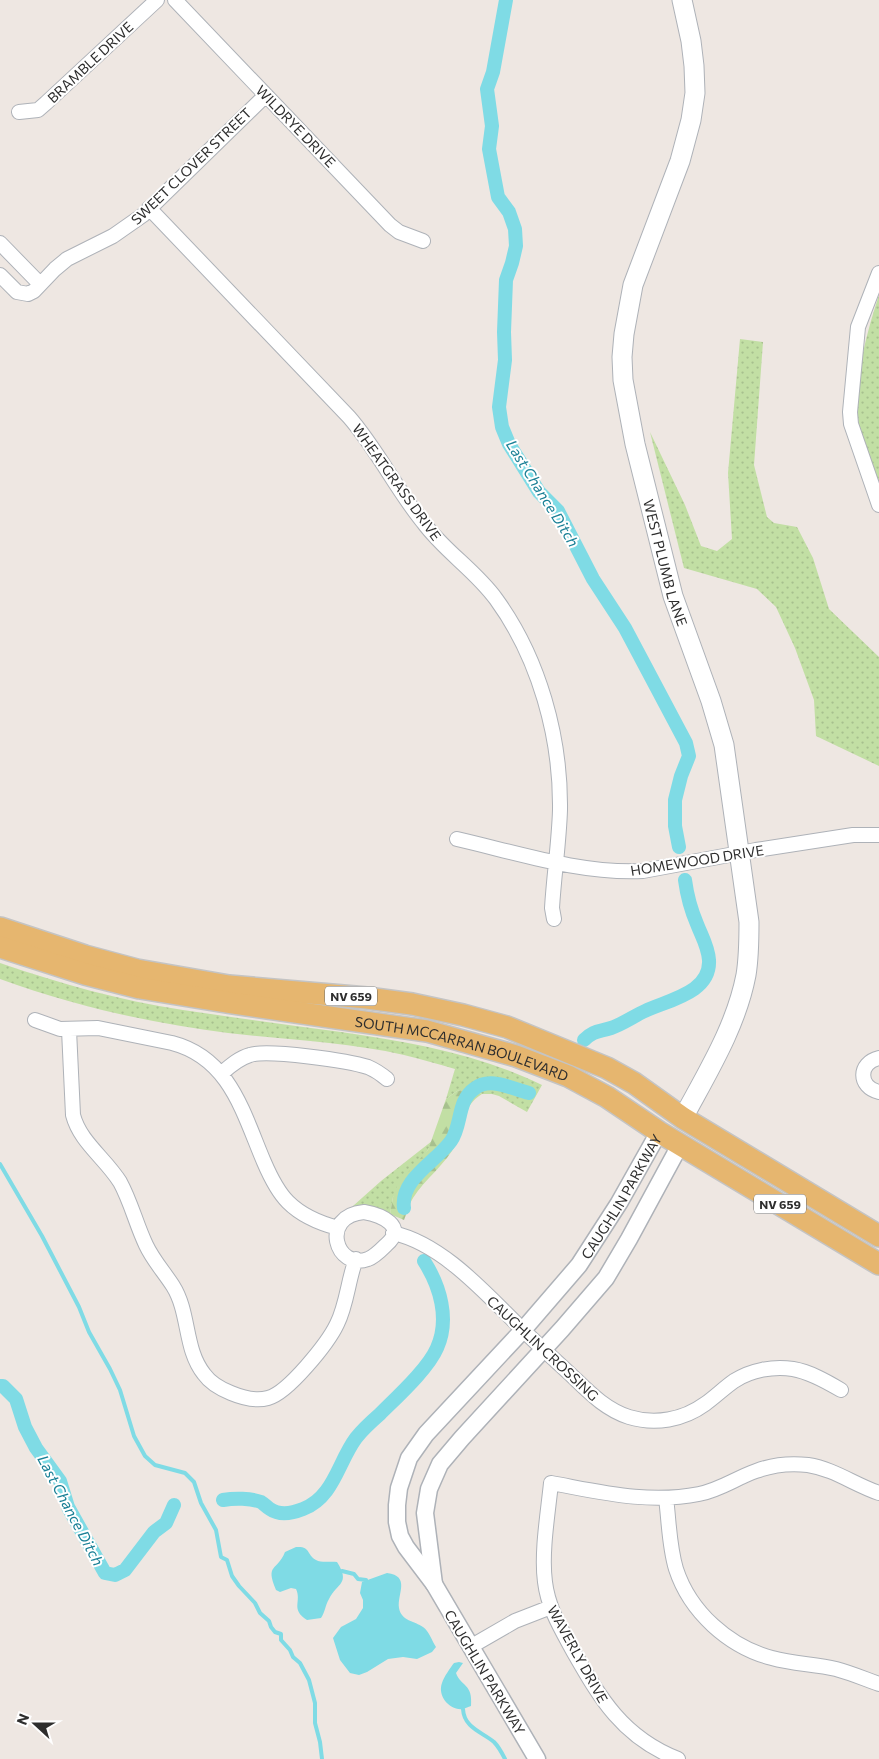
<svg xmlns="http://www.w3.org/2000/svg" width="879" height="1759" font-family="Commissioner,sans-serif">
  <defs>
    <pattern id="grass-dots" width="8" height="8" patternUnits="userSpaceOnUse" patternTransform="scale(1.25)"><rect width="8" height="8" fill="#c2dfa4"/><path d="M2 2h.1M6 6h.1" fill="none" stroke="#a7c08e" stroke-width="1.8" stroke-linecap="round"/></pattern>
    <pattern id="forest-firs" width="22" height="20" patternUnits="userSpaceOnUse" patternTransform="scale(1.25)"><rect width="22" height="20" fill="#c2dfa4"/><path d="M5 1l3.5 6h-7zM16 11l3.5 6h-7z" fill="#a7c08e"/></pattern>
  </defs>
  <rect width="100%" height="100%" fill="#eee7e2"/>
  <path fill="url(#grass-dots)" d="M879,295V486C873,468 864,450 860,431C851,389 866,335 879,295Z
    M740,339L763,342L754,465L767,517L774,523L797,527L813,558L829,609L879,657V766L816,736L814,700L795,648L776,607L757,589L684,568L650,432L685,505L701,546L717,551L732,539L728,473Z
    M0,963C62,984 118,1000 183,1010C236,1018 289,1025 341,1032C410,1042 479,1054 542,1085L527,1112L499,1096L492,1094H482L468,1089L457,1091L446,1099L455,1069C438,1064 421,1059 404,1055C346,1042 286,1040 228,1033C150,1023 74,1006 0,979Z
    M432,1141L428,1150L393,1197L390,1214L367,1207L353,1206L381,1181Z"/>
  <path fill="url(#forest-firs)" d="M468,1089L482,1094C461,1107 466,1124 456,1144C446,1164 425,1179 413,1198C409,1204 407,1213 404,1220L390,1214L393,1197L398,1183L428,1150L446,1099L457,1091Z"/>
  <path fill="#7fdbe5" d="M296,1547C311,1546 306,1554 316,1560C321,1563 331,1561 337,1562C351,1584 337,1583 329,1599C325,1606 325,1612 321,1618L307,1620C290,1609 302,1602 296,1589L291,1588L280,1592L276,1590C265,1563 277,1572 285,1552Z
    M387,1573C411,1576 397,1594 399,1608C401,1621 415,1621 423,1627C429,1631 432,1641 436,1647L432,1652L417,1659L403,1657L388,1659L367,1672L359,1675L350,1673L340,1660L333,1638L341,1627L356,1619L363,1608V1600L360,1593L362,1582Z
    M459,1662L463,1663L456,1673C461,1687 473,1683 471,1706C468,1707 466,1708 463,1709C450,1711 437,1696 442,1683C444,1677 450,1668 454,1663Z"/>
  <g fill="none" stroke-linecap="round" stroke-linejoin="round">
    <path stroke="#7fdbe5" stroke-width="4" d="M0,1164L42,1236L79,1307L89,1332L110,1369L120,1390L134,1436L145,1456L155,1465L185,1473L194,1482L201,1503L216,1530L221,1557L227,1560L232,1576L239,1586L255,1603L260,1613L269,1621L271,1627L275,1632L281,1634V1640L290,1650L293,1657L300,1663L309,1680L315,1703V1723L320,1742L322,1759
      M342,1571L354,1574L358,1579L366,1580
      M463,1709C464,1728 482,1732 494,1742C499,1747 502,1753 505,1759"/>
    <path stroke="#7fdbe5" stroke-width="14" d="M506,0L493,72L487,89L492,126L489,149L498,197L509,212L515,229L516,246L512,263L506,280L504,332L505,360L499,407L502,427L509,444L539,492L558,511L593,579L625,628L686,743L689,756L681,776L675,800V826L679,847
      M584,1040C594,1030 599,1032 611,1028C623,1024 634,1016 645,1011C668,1000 711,993 709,960C708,946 702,937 697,924C691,910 687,895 685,880
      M404,1208C400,1179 436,1162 451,1141C462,1126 457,1101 474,1089C490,1076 512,1089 529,1093
      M0,1386H3L16,1399L25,1427L36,1448L60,1481L68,1507L105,1573L115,1575L125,1570L154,1532L166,1523L174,1505
      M223,1500C234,1498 251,1498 261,1502C264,1504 267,1507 270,1509C280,1516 293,1513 303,1509C334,1497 338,1462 356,1438C363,1429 372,1421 380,1414C397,1397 428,1369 437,1348C450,1319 440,1286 424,1261"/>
    <g stroke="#aeb2b8" stroke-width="16">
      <path id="minor" d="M175,0L390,225L399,232L423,241
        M19,112L38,110L46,103L157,0
        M149,208L349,417C377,449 396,489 423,522C444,551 475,570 496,599C539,658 561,737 560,810C559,842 554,875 552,908L554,919
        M0,243L40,284
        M879,273L858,327L850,412L851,424L879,505
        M0,275L17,292L28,294L34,291L55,269L67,259L113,236L143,215L266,95
        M457,839C518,853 581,874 643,871L756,850L853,835H879
        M35,1020L60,1029L98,1028L172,1043C230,1058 243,1113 264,1162C270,1176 277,1191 288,1202C302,1216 319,1223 338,1228
        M69,1030L73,1115C80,1142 105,1158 120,1182C131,1202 136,1224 146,1245C153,1260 164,1272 173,1286C190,1313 184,1349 204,1374C211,1384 221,1389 231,1393C243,1398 257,1401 268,1398C288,1393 328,1343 337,1324C347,1304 348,1280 356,1259
        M879,1058C858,1063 858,1087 879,1092
        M222,1073C230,1066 239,1058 250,1055C268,1049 349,1061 368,1067C375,1070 381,1074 387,1079
        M364,1212C381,1215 408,1226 386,1245C381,1250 374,1257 368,1259C336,1271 319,1216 364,1212Z
        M393,1233C443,1244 486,1294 522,1329C537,1344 553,1358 569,1373C587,1390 604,1409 629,1417C655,1425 683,1420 705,1404C715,1397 724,1388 734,1381C751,1370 773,1366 793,1369C810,1372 826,1381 841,1390
        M666,1498C669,1521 669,1546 676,1569C690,1612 729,1647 772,1658C793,1664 815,1664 836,1669C851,1673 865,1679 879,1684
        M470,1647L515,1621L551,1607
        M678,1759C622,1737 600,1698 572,1649C560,1627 548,1607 545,1582C541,1553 548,1513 551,1483C601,1492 648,1504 699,1494C720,1490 736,1478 756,1471C772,1465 791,1463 808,1465C834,1469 855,1485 879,1493"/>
    </g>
    <g stroke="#aeb2b8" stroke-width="19">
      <g id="tertiary">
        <path d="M434,1584L425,1513L429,1489L440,1464L462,1438L562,1329L606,1278L629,1239L680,1145"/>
        <path id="s1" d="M537,1759L434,1584L406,1547L400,1536L397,1522V1505L399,1488L409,1458L426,1434L523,1330L579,1265L619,1203L659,1132"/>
      </g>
    </g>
    <g stroke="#aeb2b8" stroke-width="21">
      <g id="secondary">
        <path id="s2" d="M682,0L691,41L694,66L695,93L691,120L680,161L633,285L624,334L622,357L623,380L635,444L673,596L711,701L724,745L749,922C749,940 749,957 746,975C736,1027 707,1073 683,1118"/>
      </g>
    </g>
    <g stroke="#c4c4c4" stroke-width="24">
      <g id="primary">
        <path d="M0,928L85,956L137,970L229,986L367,998L412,1004L463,1015L507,1027L607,1068L634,1083L683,1118L879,1236"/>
        <path id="s3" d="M0,947L85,974L140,988L232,1003L427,1031L516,1056L568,1076L607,1097L659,1132L879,1264"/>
      </g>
    </g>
    <use href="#minor" stroke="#fff" stroke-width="14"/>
    <use href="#tertiary" stroke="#fff" stroke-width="16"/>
    <use href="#secondary" stroke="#fff" stroke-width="19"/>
    <use href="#primary" stroke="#e6b66f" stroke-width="21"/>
  </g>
  <g text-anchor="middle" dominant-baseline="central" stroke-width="4" stroke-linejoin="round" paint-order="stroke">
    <g fill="#fff" stroke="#6d6d6d" stroke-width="1">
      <rect x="325" y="986.5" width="52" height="19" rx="4"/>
      <rect x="754" y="1194.5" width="52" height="19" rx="4"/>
    </g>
    <g font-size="12" font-weight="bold" fill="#2e2e2e">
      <text x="351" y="996">NV 659</text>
      <text x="780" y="1204">NV 659</text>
    </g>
    <g font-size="14" fill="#2e2e2e" stroke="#fff">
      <text transform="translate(90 62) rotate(-43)">BRAMBLE DRIVE</text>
      <text transform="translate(296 126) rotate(46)">WILDRYE DRIVE</text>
      <text transform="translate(191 166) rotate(-44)">SWEET CLOVER STREET</text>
      <text transform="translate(397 482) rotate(54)">WHEATGRASS DRIVE</text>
      <text stroke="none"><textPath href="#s2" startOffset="580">WEST PLUMB LANE</textPath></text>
      <text transform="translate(697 860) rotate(-9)">HOMEWOOD DRIVE</text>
      <text stroke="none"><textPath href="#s3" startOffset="474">SOUTH MCCARRAN BOULEVARD</textPath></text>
      <text stroke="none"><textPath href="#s1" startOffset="680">CAUGHLIN PARKWAY</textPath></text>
      <text transform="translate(543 1348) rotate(43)">CAUGHLIN CROSSING</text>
      <text transform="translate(578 1654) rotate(61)">WAVERLY DRIVE</text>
      <text transform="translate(485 1672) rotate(59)">CAUGHLIN PARKWAY</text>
    </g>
    <g font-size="15" font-style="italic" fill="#1a8096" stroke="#fff">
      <text transform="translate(543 493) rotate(58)">Last Chance Ditch</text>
      <text transform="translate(71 1510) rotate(62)">Last Chance Ditch</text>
    </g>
  </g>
  <g transform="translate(35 1724) rotate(291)" stroke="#ffffff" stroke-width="4" paint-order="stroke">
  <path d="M0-4L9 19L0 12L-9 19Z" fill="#2e2e2e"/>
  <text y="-8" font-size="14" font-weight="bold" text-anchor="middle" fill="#2e2e2e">N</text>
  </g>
</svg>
